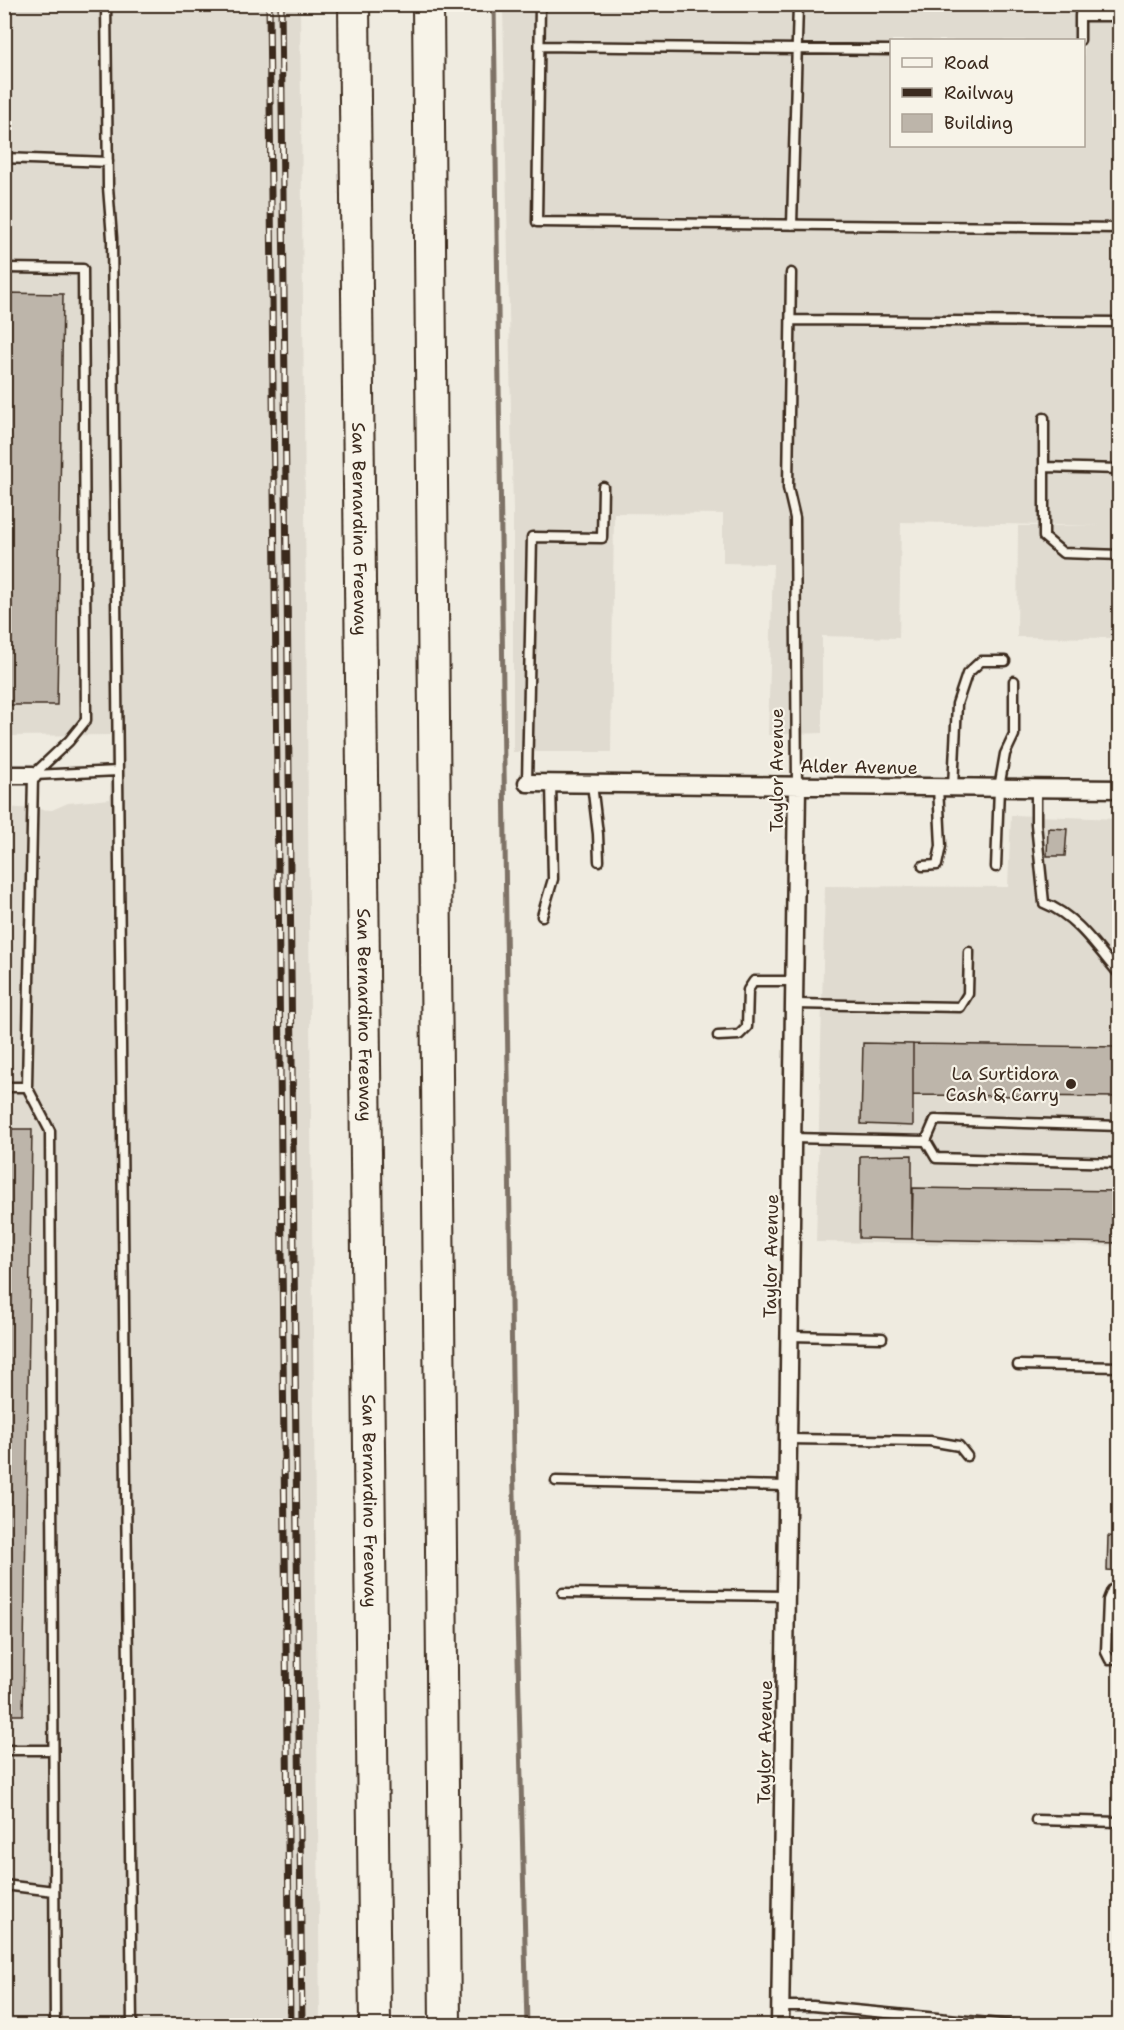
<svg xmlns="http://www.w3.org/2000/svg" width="1124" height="2030" font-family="'Shantell Sans',sans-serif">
  <rect width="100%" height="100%" fill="#efebe0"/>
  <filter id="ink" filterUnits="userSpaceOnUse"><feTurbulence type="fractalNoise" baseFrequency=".0167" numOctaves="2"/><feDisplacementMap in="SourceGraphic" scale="12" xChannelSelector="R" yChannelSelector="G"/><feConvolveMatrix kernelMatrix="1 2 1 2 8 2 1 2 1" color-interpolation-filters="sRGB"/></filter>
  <g filter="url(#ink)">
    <path fill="#e0dbd0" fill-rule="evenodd" d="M5,5H300L320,2025H5L4,807L52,810L68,803L110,799V735L5,736Z
      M503,5H1119V748H1111V638L1017,637L1018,526H1099L901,522L899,638L822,636V733L768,735L773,564L723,563V514L614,513L611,752H513V513ZM892,40H1084V146H892Z
      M1011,815L1119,819V1246L816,1242L825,886L1008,887Z"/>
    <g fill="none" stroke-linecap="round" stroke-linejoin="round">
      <path stroke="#7e7266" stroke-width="5" d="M494,4L513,1453L527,2026"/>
    </g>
    <path fill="#bdb5aa" stroke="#3b2a1e" stroke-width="1.5" d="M4,293L63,294L57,705H4Z
      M1048,828L1067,829L1065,856H1047Z
      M863,1043L913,1044V1126L861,1124Z
      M913,1044L1120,1047V1097L913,1095Z
      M4,1129H32L23,1715H4Z
      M912,1155V1239L859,1238L860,1156Z
      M913,1188L1120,1191V1243L912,1239Z
      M1108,1536L1120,1537V1571L1107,1570Z
      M4,1964H7L6,2026H4Z"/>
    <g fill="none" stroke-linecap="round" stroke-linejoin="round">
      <g stroke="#3b2a1e" stroke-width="13">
        <path id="service" d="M106,4L108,187L112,238L132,2026
          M540,4L537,222L1120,228
          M1081,4L1080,16H1120
          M1080,40V16
          M540,46L892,50
          M4,158L108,162
          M792,225L798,4
          M4,268L83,269L86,720L69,741L33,775L27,1087L50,1131L55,2026
          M791,273L788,488L795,518L797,786
          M791,320L1120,322
          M1044,418V537L1063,553L1120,555
          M1044,467L1120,469
          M34,775L118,771
          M527,783L532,537L602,538L603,487
          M592,784L598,834L599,861
          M953,787L957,704L967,674L981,661H1005
          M1036,788V824L1044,903C1077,916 1097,948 1120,975
          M923,866L937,865L941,846L938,787
          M996,867L999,788L1005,754L1014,735V681
          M542,916L553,879L551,783
          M794,1004L960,1007L968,994L969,952
          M718,1036L739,1035L747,1027L748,990L754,981H795
          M4,1087H27
          M792,1138L926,1141L936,1158L1120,1163
          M926,1141L935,1120L1120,1126
          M790,1336L882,1338
          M1018,1365L1120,1367
          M788,1439L930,1441L959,1446L967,1456
          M556,1481L787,1486
          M1120,1587L1112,1590L1108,1600L1106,1652L1110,1660L1120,1659
          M563,1593L786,1596
          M4,1750H53
          M1036,1820L1120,1822
          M4,1885L54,1891
          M781,2006H813L1020,2026"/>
      </g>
      <g stroke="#3b2a1e" stroke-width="21">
        <path id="minor" d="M4,775H33
          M527,783L1120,789
          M780,2026L797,786"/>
      </g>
      <g stroke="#3b2a1e" stroke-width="34">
        <g id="motorway">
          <path id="s1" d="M354,4L375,2026"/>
          <path d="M428,4L445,2026"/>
        </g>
      </g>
      <use href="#service" stroke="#f7f3e8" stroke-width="8"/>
      <use href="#minor" stroke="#f7f3e8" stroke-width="16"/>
      <use href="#motorway" stroke="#f7f3e8" stroke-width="30"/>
      <g stroke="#3b2a1e" stroke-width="7">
        <path id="rail" d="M269,4L290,2026
          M281,4L302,2026"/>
      </g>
      <use href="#rail" stroke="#f7f3e8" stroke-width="4.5" stroke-dasharray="14" stroke-linecap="butt"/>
    </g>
  </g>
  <circle fill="#3b2a1e" stroke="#f7f3e8" stroke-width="2" cx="1071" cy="1084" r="6"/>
  <g text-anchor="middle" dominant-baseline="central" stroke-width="4.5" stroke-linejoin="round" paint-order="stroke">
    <g font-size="18" fill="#3b2a1e" stroke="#f7f3e8">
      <text stroke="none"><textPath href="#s1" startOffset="525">San Bernardino Freeway</textPath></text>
      <text transform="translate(859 767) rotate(1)">Alder Avenue</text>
      <text transform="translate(777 770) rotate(-90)">Taylor Avenue</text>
      <text stroke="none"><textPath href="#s1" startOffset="1011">San Bernardino Freeway</textPath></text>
      <text transform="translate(771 1256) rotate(-89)">Taylor Avenue</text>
      <text stroke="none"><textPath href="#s1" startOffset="1497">San Bernardino Freeway</textPath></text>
      <text transform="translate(765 1742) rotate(-89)">Taylor Avenue</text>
    </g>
    <g font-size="18" fill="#3b2a1e" stroke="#f7f3e8" text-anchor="end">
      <text x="1059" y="1074">La Surtidora<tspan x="1059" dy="21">Cash &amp; Carry</tspan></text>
    </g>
  </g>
  <rect width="1124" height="2030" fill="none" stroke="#f7f3e8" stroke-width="24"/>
  <rect x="12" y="12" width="1100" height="2006" fill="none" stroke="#3b2a1e" stroke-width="2" filter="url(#ink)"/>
  <rect x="890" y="39" width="195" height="108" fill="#f7f3e8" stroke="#aca397" stroke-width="1.5"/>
  <rect x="902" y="58" width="30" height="9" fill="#f7f3e8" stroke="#aca397" stroke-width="1.5"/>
  <text x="944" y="69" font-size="18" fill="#3b2a1e">Road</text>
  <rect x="902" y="88" width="30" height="9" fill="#3b2a1e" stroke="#aca397" stroke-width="1.5"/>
  <text x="944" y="99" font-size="18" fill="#3b2a1e">Railway</text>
  <rect x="902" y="114" width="30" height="18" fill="#bdb5aa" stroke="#aca397" stroke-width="1.5"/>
  <text x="944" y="129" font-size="18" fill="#3b2a1e">Building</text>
</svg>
